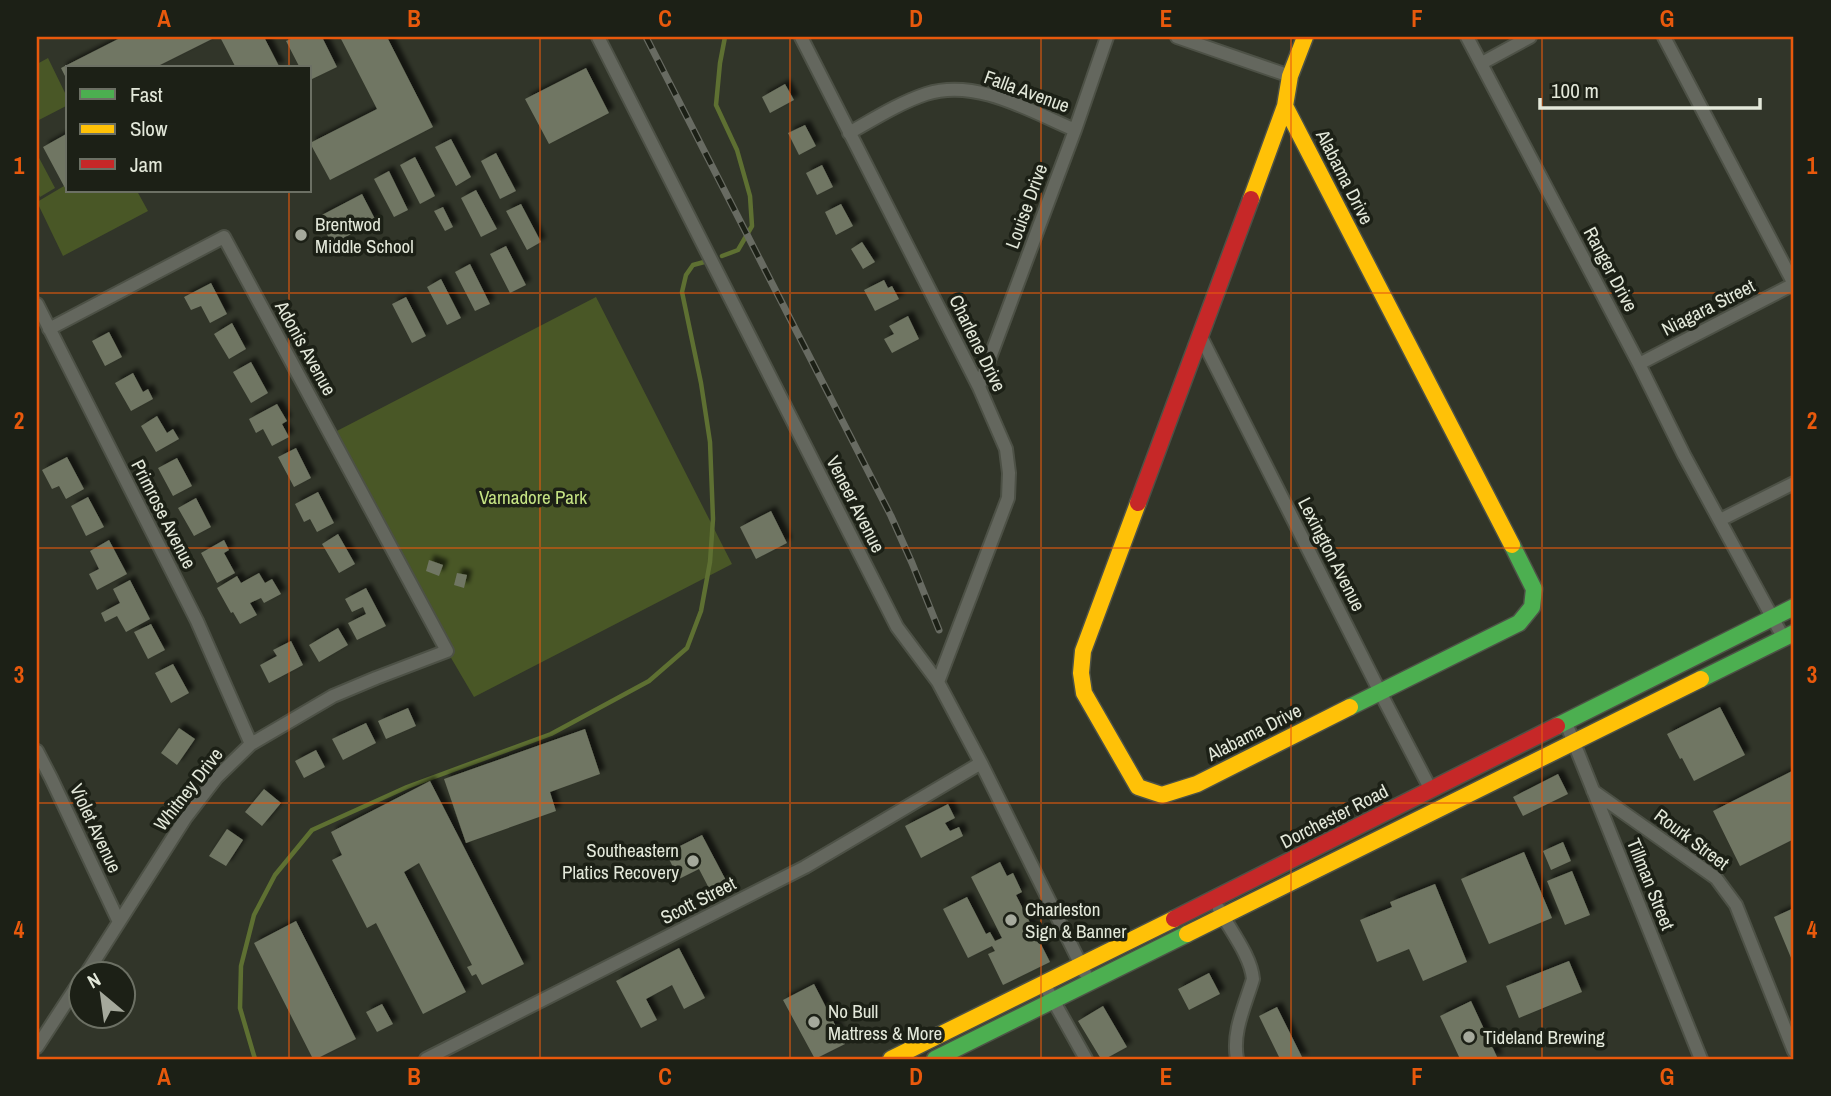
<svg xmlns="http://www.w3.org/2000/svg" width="1831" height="1096" font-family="'Archivo Narrow',sans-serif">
  <defs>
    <filter id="shadow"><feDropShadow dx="5" dy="-5" stdDeviation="2" flood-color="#0009"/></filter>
  </defs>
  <rect width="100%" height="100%" fill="#313529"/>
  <path fill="#495726" d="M48,58L68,99V105L37,121V64Z
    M37,154L55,188L40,197L37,191Z
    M64,186L65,188L68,186V191H137L148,211L63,256L37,202Z
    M596,297L732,564L474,697L447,651L331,434Z"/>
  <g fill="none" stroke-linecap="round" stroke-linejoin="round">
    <path stroke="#5e7032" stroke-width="4.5" d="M722,256L738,250L752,226L750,196L737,150L716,105L720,63L725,37
      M255,1059L240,1008L241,966L254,915L275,875L312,830L407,787L551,734L649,681L687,648L701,611L710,562L713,519L710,442L701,383L682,292L686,275L693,265L708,261"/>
  </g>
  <path fill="#707663" filter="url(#shadow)" d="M122,37H216L154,68H68V82L61,68Z
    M220,37H264L280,68H236Z
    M295,37H322L337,67L310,80V68H300L286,41Z
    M340,37H387L433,127L330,180L310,143L377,109Z
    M586,68L609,113L549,144L525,99Z
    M785,84L794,100L770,113L762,97Z
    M805,125L816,146L799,155L788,133Z
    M68,133V186L65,188L43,147Z
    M451,139L471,177L456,186L435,147Z
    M496,153L516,191L500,199L481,161Z
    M415,157L435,196L420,204L400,165Z
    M822,165L833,187L817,195L806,173Z
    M389,171L408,210L394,217L374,179Z
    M476,190L497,229L481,237L461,198Z
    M362,194L376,221L332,244L318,217Z
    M521,204L541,242L527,250L506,211Z
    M841,204L853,226L836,235L825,212Z
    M443,207L453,227L445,231L434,211Z
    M862,242L875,262L863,269L851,249Z
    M506,246L526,285L510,293L490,254Z
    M470,264L490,304L475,311L455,272Z
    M441,279L461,318L447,325L427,287Z
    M884,280L888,288L892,286L899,299L875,311L864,290Z
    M211,283L227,314L210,323L201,306L191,310L184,297Z
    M406,297L426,336L412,343L392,304Z
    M908,316L919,339L892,353L884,339L894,334L889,326Z
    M232,323L246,349L229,359L214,334Z
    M109,332L122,357L105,366L92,341Z
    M251,362L268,393L251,403L233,372Z
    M133,373L143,392L148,389L153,399L131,411L115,383Z
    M277,404L287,421L282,424L289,437L272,446L263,429L256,433L249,419Z
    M157,416L167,433L173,429L179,439L156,452L141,426Z
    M296,448L311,478L294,487L278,457Z
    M67,457L84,489L66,499L59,486L52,489L42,470Z
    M177,458L192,486L173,496L158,468Z
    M318,492L334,523L317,532L310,519L304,522L295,504Z
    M88,497L104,527L86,536L71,506Z
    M196,498L211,527L194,536L178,508Z
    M771,511L787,543L756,559L740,527Z
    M338,534L355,564L339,573L322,544Z
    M109,540L127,574L97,590L89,574L99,569L90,551Z
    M224,540L229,550L224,553L235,573L217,583L201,553Z
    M429,560L443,565L439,576L426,571Z
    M259,573L265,583L272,579L281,594L264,603L261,598L250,603L257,615L240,624L233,612L231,613L217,588L237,576L241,583Z
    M457,573L467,575L464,588L454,585Z
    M130,580L150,619L126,632L117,616L105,622L101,613L120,603L113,589Z
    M366,588L386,626L357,640L348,623L366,614L363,607L352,612L345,599Z
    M151,624L165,650L148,659L134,632Z
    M338,628L348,645L319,662L309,645Z
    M291,641L303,665L269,683L260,665L277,656L273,650Z
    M173,664L189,693L171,703L155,673Z
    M1720,707L1745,755L1694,781L1682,758L1680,759L1667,734Z
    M408,708L416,726L386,739L378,721Z
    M366,723L376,743L343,760L332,739Z
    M179,728L195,739L177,765L161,753Z
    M585,729L600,774L550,792L556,811L466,843L444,779Z
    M316,750L325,767L304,778L295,761Z
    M1794,770V839L1740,866L1713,811Z
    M1558,774L1568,794L1523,816L1513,797Z
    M430,781L524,964L482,985L476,974L472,976L467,967L472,965L419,863L404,872L466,992L423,1014L376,923L367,928L332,860L342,855L331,832Z
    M264,789L281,803L262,826L245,812Z
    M948,804L955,818L945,823L950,831L959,827L963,836L921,858L905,826Z
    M227,829L243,840L226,866L209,856Z
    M702,835L730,888L713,896L699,869L679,879L666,853Z
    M1563,842L1571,861L1551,870L1543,851Z
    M1524,852L1552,918L1489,944L1461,879Z
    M1000,862L1007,876L1013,873L1022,892L1016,895L1050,962L1003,985L988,954L995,951L992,946L968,958L943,909L967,897L986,934L990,932L995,941L1002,938L971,877Z
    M1572,871L1590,915L1565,925L1547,881Z
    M1435,884L1467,962L1423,981L1409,949L1377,962L1360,920L1392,907L1390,902Z
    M1794,908V965L1774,917Z
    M296,921L356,1039L316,1059H313L254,943Z
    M679,948L705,998L684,1009L672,985L646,999L657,1020L641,1028L616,981Z
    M1569,961L1582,992L1519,1018L1506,986Z
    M1209,973L1220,994L1189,1010L1178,989Z
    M814,984L845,1044L815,1059L783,1000Z
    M1471,1001L1498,1059H1460L1440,1016Z
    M382,1004L393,1024L377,1032L366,1012Z
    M1103,1006L1127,1047L1105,1059H1101L1078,1021Z
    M1277,1007L1303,1059H1280L1259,1016Z"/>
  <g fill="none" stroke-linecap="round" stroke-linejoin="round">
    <g stroke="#4d5146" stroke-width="16">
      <path id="street" d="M598,37L897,627L938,682L981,763L1085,973
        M801,37L979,387L1006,449L1009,473L1008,498L938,682
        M1177,37L1290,76
        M1467,37L1639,364L1684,455L1784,639
        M1664,37L1794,284
        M1482,63L1530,37
        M849,133C874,119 899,103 926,94C977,78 1030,111 1075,130
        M37,304L197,621L251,744
        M49,329L224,237L447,651L376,678L333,696L251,744L216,778L186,817L86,974
        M1200,335L1380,692L1431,790
        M1639,364L1794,284
        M979,387L1075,130L1107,37
        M1720,520L1794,483
        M1566,723L1701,1059
        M37,751L51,778L119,922
        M1593,791L1716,878L1736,905L1794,1051
        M1219,909C1230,930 1251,956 1253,979C1245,1006 1232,1031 1237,1059
        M1044,984L1086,1059
        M37,1047L80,981
        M426,1059L805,867L981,763"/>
    </g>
    <g stroke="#4d5146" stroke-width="19">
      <path id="fast" d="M1701,679L1794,633
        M1350,707L1519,623L1532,607L1534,589L1512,545
        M1557,726L1794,607
        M935,1059L1187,934"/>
    </g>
    <g stroke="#4d5146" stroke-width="19">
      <path id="slow" d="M1285,106L1512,545
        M1251,199L1285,106L1290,76L1305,37
        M1138,503L1083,651L1081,673L1084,693L1138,787L1162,795L1197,784L1350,707
        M1187,934L1701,679
        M891,1059L1174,919"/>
    </g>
    <g stroke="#4d5146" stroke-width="19">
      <path id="jam" d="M1138,503L1251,199
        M1174,919L1557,726"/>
    </g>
    <use href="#street" stroke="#64675e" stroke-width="12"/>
    <use href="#fast" stroke="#4caf50" stroke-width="16"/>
    <use href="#slow" stroke="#ffc107" stroke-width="16"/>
    <use href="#jam" stroke="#c62828" stroke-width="16"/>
    <g stroke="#686b62" stroke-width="7">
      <path id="rail" d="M646,37L891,516L912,563L939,630"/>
    </g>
    <use href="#rail" stroke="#1c2016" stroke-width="4.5" stroke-dasharray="13" stroke-linecap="butt"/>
  </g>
  <path fill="none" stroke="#e8590c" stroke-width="2" stroke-opacity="0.55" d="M289,37V68M540,37V1059M790,37V1059M1041,37V1059M1291,37V1059M1542,37V1059M289,191V1059M37,293H1794M37,548H1794M37,803H1794"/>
  <g fill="#a5a99c" stroke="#1c2016" stroke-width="2.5">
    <circle cx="301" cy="235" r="7"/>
    <circle cx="693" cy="861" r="7"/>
    <circle cx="1011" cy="920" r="7"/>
    <circle cx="814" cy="1022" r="7"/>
    <circle cx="1469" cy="1037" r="7"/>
  </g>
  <g text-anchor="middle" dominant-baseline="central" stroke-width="7" stroke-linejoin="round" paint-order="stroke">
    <g font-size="19" fill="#e3e8da" stroke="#1c2016">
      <text transform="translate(1027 91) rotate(20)">Falla Avenue</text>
      <text transform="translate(1345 177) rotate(63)">Alabama Drive</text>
      <text transform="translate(1026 206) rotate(-70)">Louise Drive</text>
      <text transform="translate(1611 269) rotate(62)">Ranger Drive</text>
      <text transform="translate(1708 307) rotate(-27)">Niagara Street</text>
      <text transform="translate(978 343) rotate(64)">Charlene Drive</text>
      <text transform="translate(306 348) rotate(61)">Adonis Avenue</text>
      <text transform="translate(856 504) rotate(63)">Veneer Avenue</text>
      <text transform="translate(164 514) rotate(63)">Primrose Avenue</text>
      <text transform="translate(1332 554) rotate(63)">Lexington Avenue</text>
      <text transform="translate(1254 732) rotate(-27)">Alabama Drive</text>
      <text transform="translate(188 789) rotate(-52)">Whitney Drive</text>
      <text transform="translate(1334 816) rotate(-27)">Dorchester Road</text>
      <text transform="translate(96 828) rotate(65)">Violet Avenue</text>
      <text transform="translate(1692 839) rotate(37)">Rourk Street</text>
      <text transform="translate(1651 884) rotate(68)">Tillman Street</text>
      <text transform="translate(698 900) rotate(-27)">Scott Street</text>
    </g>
    <g font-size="19" fill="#e3e8da" stroke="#1c2016" text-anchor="start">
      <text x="315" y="224">Brentwod<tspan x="315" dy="22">Middle School</tspan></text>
      <text x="679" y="850" text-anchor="end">Southeastern<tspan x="679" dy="22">Platics Recovery</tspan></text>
      <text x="1025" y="909">Charleston<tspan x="1025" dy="22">Sign &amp; Banner</tspan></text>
      <text x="828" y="1011">No Bull<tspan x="828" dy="22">Mattress &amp; More</tspan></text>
      <text x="1483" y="1037">Tideland Brewing</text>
    </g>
    <g font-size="19" fill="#c5e383" stroke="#1c2016">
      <text x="533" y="497">Varnadore Park</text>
    </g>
  </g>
  <rect width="1831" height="1096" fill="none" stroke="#1c2016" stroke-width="77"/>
  <rect x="66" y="66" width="245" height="126" fill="#1c2016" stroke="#6c7064" stroke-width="2"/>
  <rect x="80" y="89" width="35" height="10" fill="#4caf50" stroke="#6c7064" stroke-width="2"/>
  <text x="130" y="102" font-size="21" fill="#e3e8da">Fast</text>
  <rect x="80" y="124" width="35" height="10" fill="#ffc107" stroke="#6c7064" stroke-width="2"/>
  <text x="130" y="136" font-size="21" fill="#e3e8da">Slow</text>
  <rect x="80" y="159" width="35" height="10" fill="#c62828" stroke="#6c7064" stroke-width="2"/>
  <text x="130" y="172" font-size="21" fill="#e3e8da">Jam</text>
  <g transform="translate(102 995) rotate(331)"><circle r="33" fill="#1c2016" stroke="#6c7064" stroke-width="2"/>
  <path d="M0-5L12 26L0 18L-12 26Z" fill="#a5a99c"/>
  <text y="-10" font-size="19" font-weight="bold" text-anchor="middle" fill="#e3e8da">N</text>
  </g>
  <path d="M1540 98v10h220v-10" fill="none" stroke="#e3e8da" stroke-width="3.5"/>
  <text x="1551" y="98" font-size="21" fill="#e3e8da" stroke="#1c2016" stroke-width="5" paint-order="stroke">100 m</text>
  <rect x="38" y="38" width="1754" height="1020" fill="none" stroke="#e8590c" stroke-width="2.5"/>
  <g font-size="23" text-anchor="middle" font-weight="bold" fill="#e8590c">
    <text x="164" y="27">A</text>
    <text x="414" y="27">B</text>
    <text x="665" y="27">C</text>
    <text x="916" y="27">D</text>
    <text x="1166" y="27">E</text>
    <text x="1417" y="27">F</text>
    <text x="1667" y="27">G</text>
    <text x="19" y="174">1</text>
    <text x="1812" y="174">1</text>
    <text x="19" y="429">2</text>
    <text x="1812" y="429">2</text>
    <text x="19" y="683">3</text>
    <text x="1812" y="683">3</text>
    <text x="19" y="938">4</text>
    <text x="1812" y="938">4</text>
    <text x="164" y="1085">A</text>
    <text x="414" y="1085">B</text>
    <text x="665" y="1085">C</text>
    <text x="916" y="1085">D</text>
    <text x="1166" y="1085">E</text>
    <text x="1417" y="1085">F</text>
    <text x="1667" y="1085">G</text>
  </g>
</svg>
